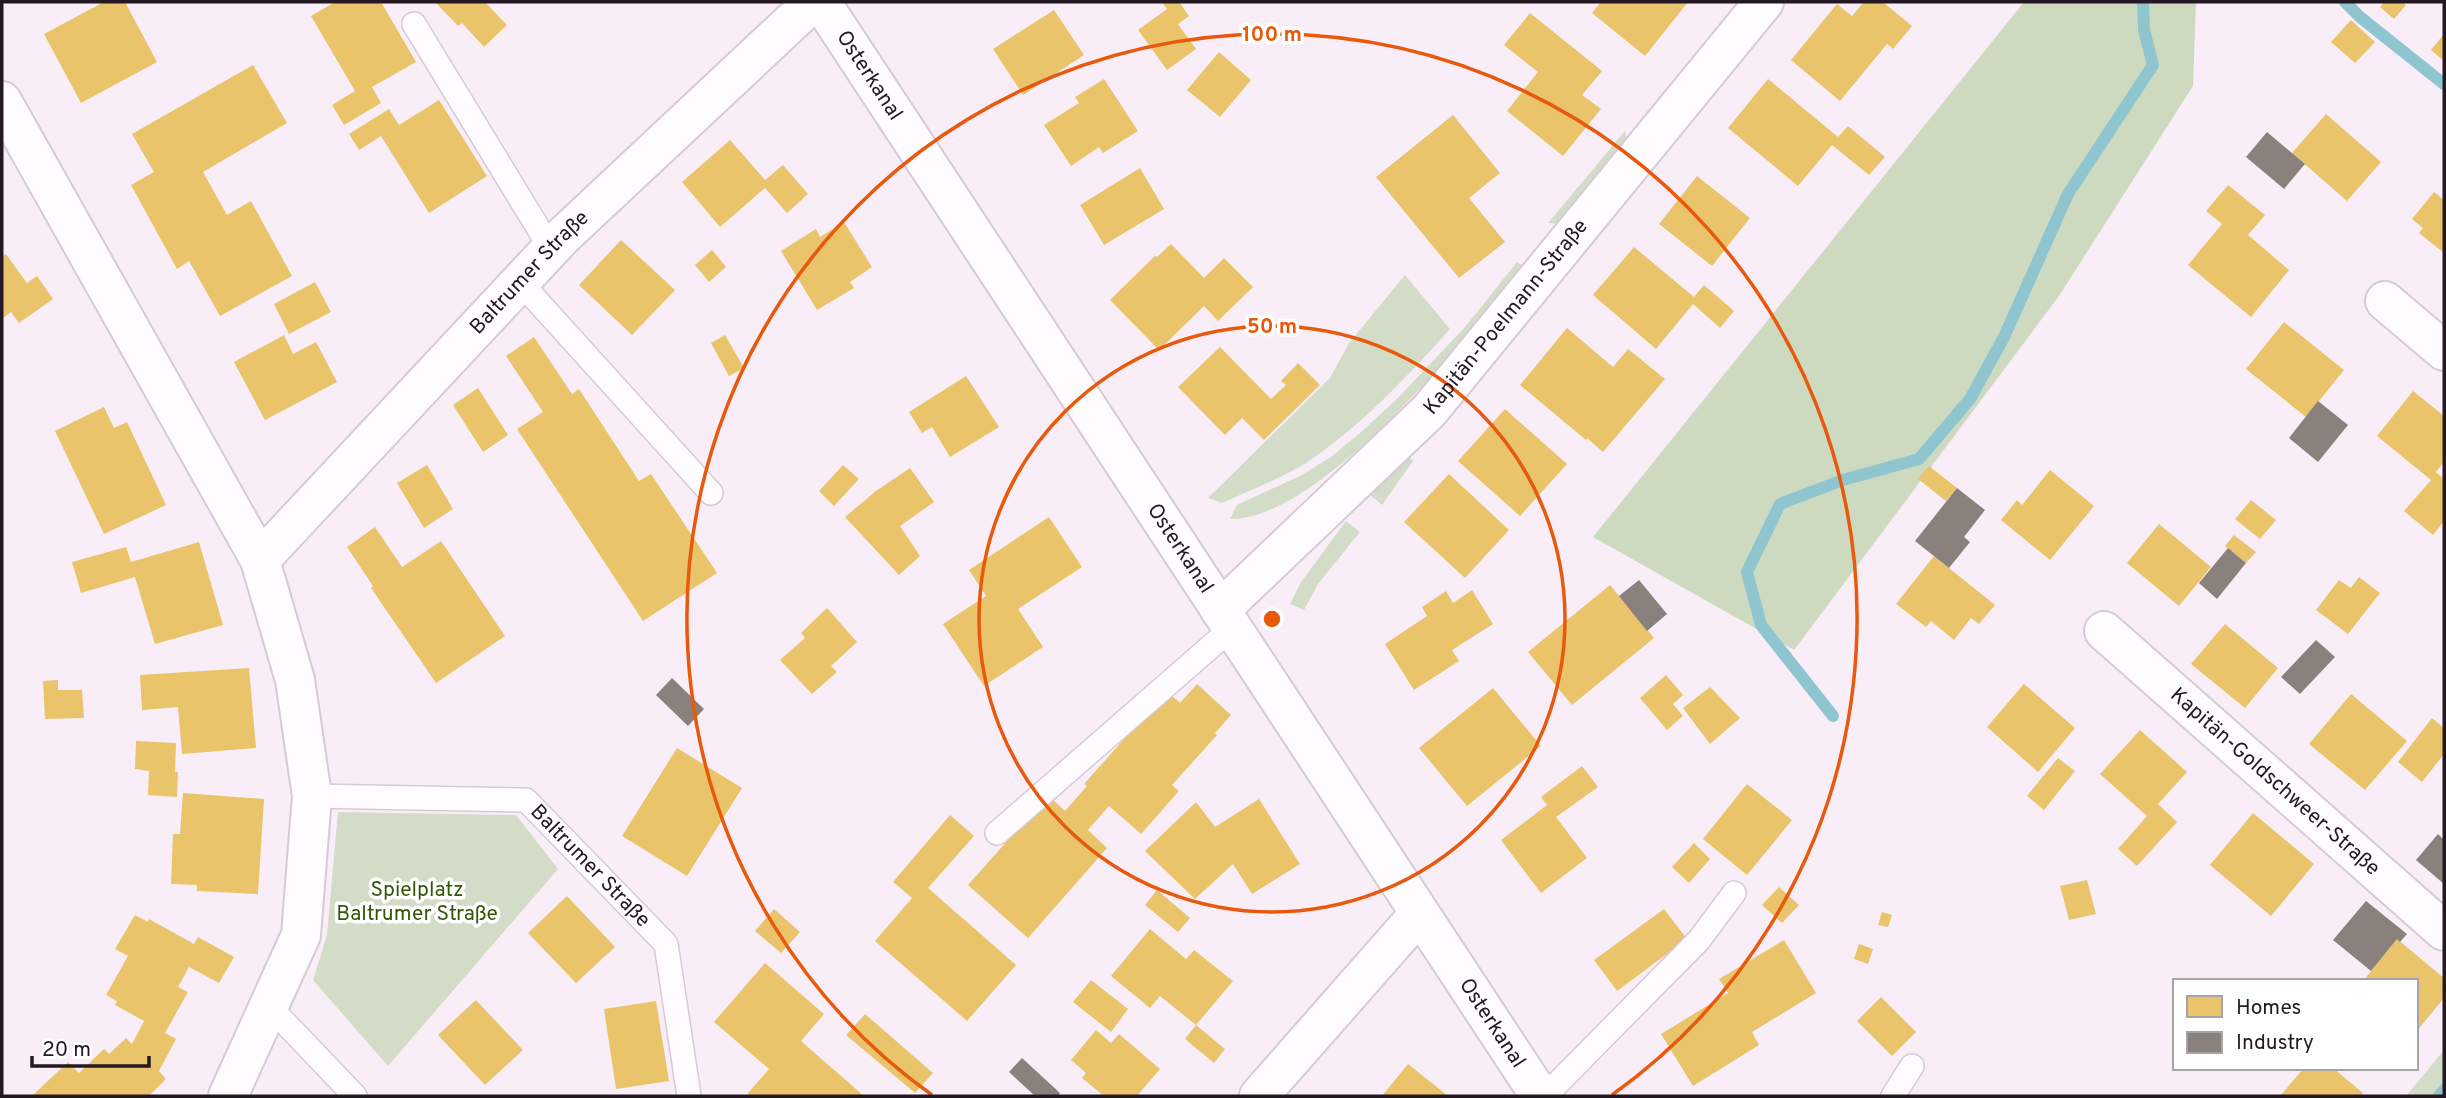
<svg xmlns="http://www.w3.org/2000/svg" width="2446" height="1098" font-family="Overpass,sans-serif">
  <rect width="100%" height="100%" fill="#f9eef8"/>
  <path fill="#d2dcc6" d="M1625,131L1627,141L1559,224L1548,223Z
    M1517,262L1525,267C1467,336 1323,519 1230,519L1237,505L1302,475L1331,457L1360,433L1397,399L1465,327Z
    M1405,275L1450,329C1407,377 1363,424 1309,461C1282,478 1251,490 1222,503L1208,498L1330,378L1349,343Z
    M1406,453L1413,461L1382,505L1369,494Z
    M1346,521L1360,532L1318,584L1304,610L1290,604L1301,582Z
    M338,812L516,815L558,869L388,1066L313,980L327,935Z
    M2444,1050V1096H2406Z"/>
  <path fill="#cedac0" d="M2024,2H2196L2193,86L2059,296L1794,650L1593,537Z"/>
  <path fill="#e9c46a" d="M104,2H125L157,62L81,103L44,34Z
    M335,2H381L416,62L372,87L381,103L344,125L332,105L355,91L311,16Z
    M435,2H485L507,25L484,47L462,23L458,26Z
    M1162,2H1179L1189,16L1178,24L1196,49L1167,70L1138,30L1167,9Z
    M1601,2H1688L1645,56L1592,13Z
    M1864,2H1883L1912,26L1893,49L1887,44L1840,101L1791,60L1837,4L1852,16Z
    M2384,2H2402L2406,5L2394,19L2380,7Z
    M1054,10L1084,55L1023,95L993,49Z
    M1530,13L1602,71L1582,95L1601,109L1563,156L1507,111L1538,72L1504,45Z
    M2351,20L2375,42L2355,63L2331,42Z
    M2444,34V61L2431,50Z
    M1219,52L1251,80L1220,117L1187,90Z
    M253,65L287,123L203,172L227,215L251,201L292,276L220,316L189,261L177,269L131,185L154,172L132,134Z
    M1104,79L1138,131L1103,153L1099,147L1071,166L1044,125L1079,103L1075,97Z
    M1768,79L1838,137L1848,126L1885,157L1869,175L1832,145L1798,186L1728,128Z
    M439,100L487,176L429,213L381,136L359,150L349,134L389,109L399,125Z
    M2326,114L2381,162L2347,201L2292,153Z
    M1453,115L1500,173L1469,198L1505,242L1459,278L1376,177Z
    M730,140L765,180L783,165L808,194L787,213L765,188L720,227L682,182Z
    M1140,168L1164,209L1104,245L1080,205Z
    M1697,176L1750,218L1712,266L1659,224Z
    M2228,185L2265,215L2248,235L2289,270L2251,317L2188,265L2222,224L2206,211Z
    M2434,192L2444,200V253L2419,233L2423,228L2412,219Z
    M844,222L872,267L850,282L854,288L817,310L781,251L816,229L820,237Z
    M621,240L675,290L632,335L579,285Z
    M1171,244L1204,278L1224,258L1253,287L1218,321L1204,306L1159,350L1110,300L1155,256L1157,257Z
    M1634,247L1694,297L1704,285L1734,311L1720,328L1693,304L1656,349L1593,295Z
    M712,250L726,267L709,282L695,265Z
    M6,254L27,283L37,276L53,299L19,323L11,312L2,319V257Z
    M315,282L331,312L289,334L274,304Z
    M2284,322L2344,370L2306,417L2246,369Z
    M1567,328L1613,367L1628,349L1665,379L1603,452L1587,438L1586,440L1520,385Z
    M284,335L293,354L316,342L337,382L265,420L234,362Z
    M725,335L744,368L729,376L711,343Z
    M534,337L572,394L579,389L639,481L651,474L717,573L643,621L517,429L543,412L506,356Z
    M1220,347L1271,399L1286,385L1281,381L1298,363L1320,385L1264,440L1242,418L1225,435L1178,387Z
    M966,376L999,427L950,457L932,427L922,433L909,412Z
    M478,388L508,435L483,452L453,405Z
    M2413,391L2444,416V462L2436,472L2444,479V521L2433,535L2404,511L2431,480L2377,436Z
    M104,407L114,428L127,422L166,505L104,534L55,431Z
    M1505,409L1567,464L1520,516L1458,461Z
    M427,465L453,509L424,528L397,483Z
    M843,465L859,479L834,506L819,491Z
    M1929,466L1957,488L1946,501L1918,479Z
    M910,468L934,502L900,526L920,556L899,575L845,517L876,491Z
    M2050,470L2094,506L2050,560L2001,520L2017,500L2022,505Z
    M1449,474L1509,530L1465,578L1404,522Z
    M2251,500L2276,520L2260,539L2235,519Z
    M1049,517L1082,567L1018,609L1043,647L984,686L943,624L986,596L969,570Z
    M2159,524L2211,567L2179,606L2127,563Z
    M375,527L402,567L441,541L505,636L436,683L371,588L373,586L347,547Z
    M2234,535L2256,552L2246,563L2225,546Z
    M199,542L223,625L155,644L135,577L81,593L72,562L126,547L131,562Z
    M1934,556L1995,605L1979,624L1971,618L1954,640L1931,621L1926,627L1896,604Z
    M2359,577L2380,593L2348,634L2316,610L2339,580L2351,588Z
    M1610,585L1654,638L1572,705L1528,652Z
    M1472,590L1493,624L1452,650L1459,661L1414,690L1385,644L1427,616L1422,607L1446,591L1453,603Z
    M827,608L857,642L831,666L837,672L812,694L780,660L805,638L801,633Z
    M2225,624L2278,668L2245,708L2191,664Z
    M249,668L256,748L182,754L178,707L142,710L140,675Z
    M1666,675L1683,695L1673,704L1683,716L1667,730L1640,698Z
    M58,680V690H82L84,718L45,719L43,681Z
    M1197,684L1231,715L1215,733L1217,735L1172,785L1179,791L1141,834L1109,806L1088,830L1107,848L1028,938L968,885L1048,795L1065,811L1087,786L1084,784L1167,691L1180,703Z
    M2024,684L2075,728L2038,772L1987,727Z
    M1710,687L1740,718L1710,744L1683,708Z
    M1493,688L1541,746L1467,806L1419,748Z
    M2351,694L2407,741L2365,790L2309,744Z
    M2432,718L2444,728V754L2422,782L2398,762Z
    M2140,730L2187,772L2158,804L2177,822L2137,866L2118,849L2147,816L2100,774Z
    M136,741L176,743L175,772H178L177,797L148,795L149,771L135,769Z
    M677,748L742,788L687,876L622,836Z
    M2058,758L2075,771L2044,810L2027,796Z
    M1582,766L1598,787L1556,817L1587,858L1541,893L1501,840L1547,805L1541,797Z
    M1747,784L1792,820L1747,875L1703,839Z
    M183,793L264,799L258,894L197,891V885L171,884L173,834H180Z
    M1259,799L1300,864L1252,894L1233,864L1195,899L1145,851L1196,802L1215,827Z
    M2253,813L2314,864L2271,916L2210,865Z
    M950,815L974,836L928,888L1016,965L967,1021L875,941L912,898L893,882Z
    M1694,843L1710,859L1689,883L1672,867Z
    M2087,880L2096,914L2069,920L2060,886Z
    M1779,887L1799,905L1782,923L1762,905Z
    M1157,890L1190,918L1178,932L1145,905Z
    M567,896L615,947L576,983L528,933Z
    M774,909L800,932L781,953L755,931Z
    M1664,909L1687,939L1617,991L1594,960Z
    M1882,912L1892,915L1888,927L1878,925Z
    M135,915L148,922L149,919L194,944L198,937L234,957L219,983L189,967L178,987L188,992L165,1033L176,1039L159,1071L166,1079L149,1096H32L68,1062L79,1073L104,1049L109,1054L126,1038L132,1044L144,1021L115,1005L117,1001L106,995L128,956L115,949Z
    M1150,929L1186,959L1194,950L1233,981L1196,1025L1160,996L1150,1008L1111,976Z
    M2397,939L2444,978V998L2416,1032V981H2363Z
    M1784,940L1816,993L1752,1032L1759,1045L1693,1086L1661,1034L1728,993L1719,979Z
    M1859,944L1873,949L1868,964L1854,959Z
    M765,963L824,1014L801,1041L864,1096H751L748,1093L769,1069L714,1022Z
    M1091,980L1128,1009L1111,1032L1073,1002Z
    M1881,997L1916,1032L1892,1056L1857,1021Z
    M476,1000L523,1050L485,1085L438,1035Z
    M656,1001L669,1081L616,1089L604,1009Z
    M865,1014L933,1073L915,1093L846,1035Z
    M1196,1025L1225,1049L1214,1063L1185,1039Z
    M1096,1030L1111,1043L1119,1034L1160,1069L1137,1096H1104L1082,1078L1086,1073L1071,1060Z
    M1408,1064L1448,1096H1382Z
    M2304,1068H2333L2363,1093L2361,1096H2280Z"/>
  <path fill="#8a817c" d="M2267,132L2305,164L2284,189L2246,157Z
    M2318,401L2348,425L2318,462L2289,438Z
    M1957,488L1985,510L1964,537L1970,542L1949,568L1915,541Z
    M2228,548L2246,563L2217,599L2199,583Z
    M1639,580L1667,614L1647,631L1619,596Z
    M2316,640L2335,657L2300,694L2281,677Z
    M672,678L704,709L688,726L656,695Z
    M2438,834L2444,840V884L2416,860Z
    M2366,901L2407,934L2400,942L2397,939L2371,971L2333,940Z
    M1022,1058L1060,1093L1058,1096H1035L1009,1072Z"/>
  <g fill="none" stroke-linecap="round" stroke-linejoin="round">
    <path stroke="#8fc5cf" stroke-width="12" d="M2345,2L2360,17L2444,84
      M1833,716L1761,625L1747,572L1780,504L1843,480L1919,459L1970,399L2004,337L2068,194L2153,65L2144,30L2143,2
      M2439,1096L2444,1090"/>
    <g stroke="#d6cbd5" stroke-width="26">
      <g id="service">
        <path d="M414,24L551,249"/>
        <path d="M520,282L711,493"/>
        <path id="s1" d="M312,796L526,800L666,944L689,1096"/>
        <path d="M997,833L1232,628"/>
        <path d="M269,1006L355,1096"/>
        <path d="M1545,1096L1699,940L1734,893"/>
        <path d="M1893,1096L1912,1066"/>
      </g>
    </g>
    <g stroke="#d6cbd5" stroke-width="42">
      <g id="minor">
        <path d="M2,101L260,560L295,680L312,796L301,935L228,1096"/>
        <path d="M2385,301L2444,351"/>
        <path id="s2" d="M260,560L562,237L813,2"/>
        <path id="s3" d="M1220,610L1429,411L1764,2"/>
        <path id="s4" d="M2104,631L2444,931"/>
        <path d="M1259,1096L1419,914"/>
      </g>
    </g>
    <g stroke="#d6cbd5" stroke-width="42">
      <g id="secondary">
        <path id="s5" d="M821,2L1540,1096"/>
      </g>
    </g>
    <use href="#service" stroke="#fefcfe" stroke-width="23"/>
    <use href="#minor" stroke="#fefcfe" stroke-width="38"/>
    <use href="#secondary" stroke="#fefcfe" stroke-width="38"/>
  </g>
  <g fill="none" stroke="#e8590c" stroke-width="3.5">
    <circle cx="1272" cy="619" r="293"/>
    <path d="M932 1095A585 585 0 1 1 1612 1095"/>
  </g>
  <g text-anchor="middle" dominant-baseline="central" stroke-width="7" stroke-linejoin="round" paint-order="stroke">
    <g font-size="21" fill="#241923" stroke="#fff">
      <text stroke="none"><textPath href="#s5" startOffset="88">Osterkanal</textPath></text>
      <text stroke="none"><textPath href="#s2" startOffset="394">Baltrumer Straße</textPath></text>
      <text stroke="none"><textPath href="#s3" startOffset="410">Kapitän-Poelmann-Straße</textPath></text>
      <text stroke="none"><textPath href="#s5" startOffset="654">Osterkanal</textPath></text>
      <text stroke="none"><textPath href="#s4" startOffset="228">Kapitän-Goldschweer-Straße</textPath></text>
      <text stroke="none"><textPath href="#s1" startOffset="306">Baltrumer Straße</textPath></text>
      <text stroke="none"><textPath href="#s5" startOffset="1222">Osterkanal</textPath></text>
    </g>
    <g font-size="21" fill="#335605" stroke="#fff">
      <text x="417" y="890">Spielplatz<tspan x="417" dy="24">Baltrumer Straße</tspan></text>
    </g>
  </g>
  <circle cx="1272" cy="619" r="10" fill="#e8590c" stroke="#fff" stroke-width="3.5"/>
  <g font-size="21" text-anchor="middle" font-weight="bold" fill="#e8590c" stroke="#fff" stroke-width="7" stroke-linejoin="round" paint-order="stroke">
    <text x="1272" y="41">100 m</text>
    <text x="1272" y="333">50 m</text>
  </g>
  <rect width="2446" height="1098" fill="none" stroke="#241923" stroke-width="7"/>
  <rect x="2173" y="979" width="245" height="91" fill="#ffffff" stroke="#a7a3a7" stroke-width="2"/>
  <rect x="2187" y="996" width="35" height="21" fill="#e9c46a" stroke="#a7a3a7" stroke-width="2"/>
  <text x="2236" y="1014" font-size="21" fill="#241923">Homes</text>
  <rect x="2187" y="1032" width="35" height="21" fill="#8a817c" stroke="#a7a3a7" stroke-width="2"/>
  <text x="2236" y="1049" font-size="21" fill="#241923">Industry</text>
  <path d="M32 1056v10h117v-10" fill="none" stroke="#241923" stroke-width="3.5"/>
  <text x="42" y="1056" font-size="21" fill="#241923" stroke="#ffffff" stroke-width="5" paint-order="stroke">20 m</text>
</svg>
